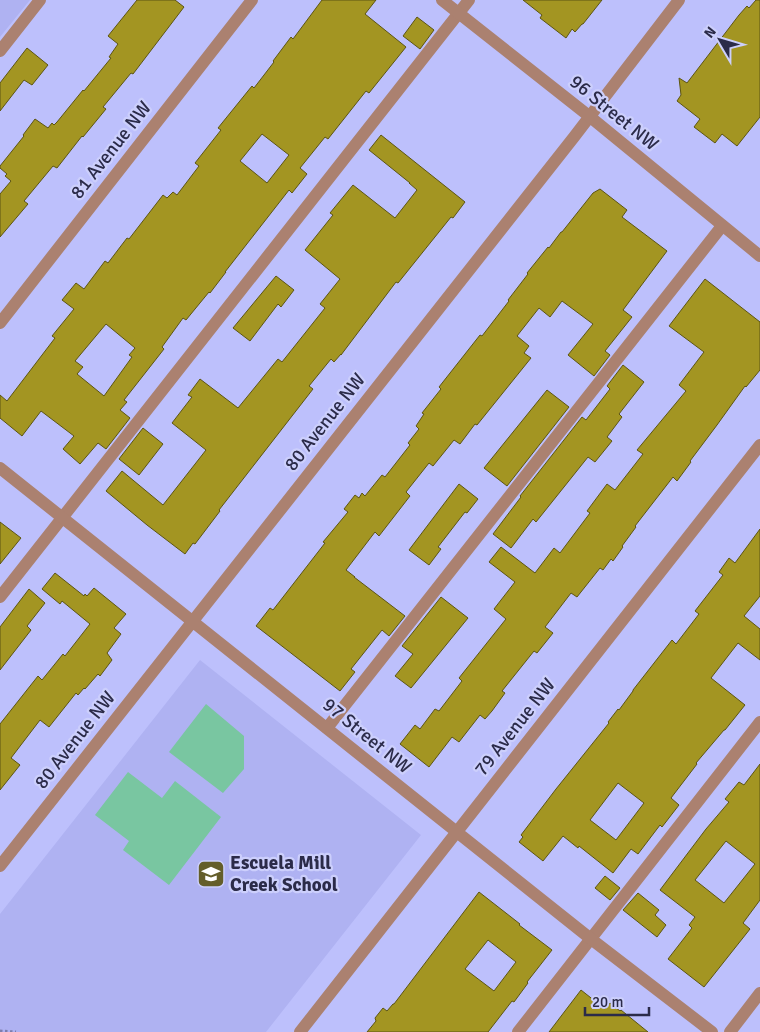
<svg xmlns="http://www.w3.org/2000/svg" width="760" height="1032" font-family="Signika,sans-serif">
  <rect width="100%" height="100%" fill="#bdc0fc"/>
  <path fill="#afb2f2" d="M0,0H30L0,37Z
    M200,660L421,835L266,1032H0V914Z"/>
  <path fill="#79c6a1" d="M206,704L244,736V769L223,793L169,752Z
    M128,772L162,798L175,781L221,817L169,885L123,850L129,841L95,815Z"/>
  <path fill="#a39522" stroke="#5d5512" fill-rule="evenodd" d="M137,0H175L184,7L133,74L131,73L103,107L106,109L83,137L82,136L57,168L53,166L24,201L28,204L0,237V194L11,181L5,176L7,174L0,168V166L24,136L23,135L35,119L48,128L52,123L54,125L57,122L83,90L84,91L111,58L109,57L118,44L108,36Z
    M322,0H376L365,14L406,47L369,93L366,91L328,139L325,137L300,168L307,174L292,193L289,190L225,272H226L210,293L209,292L186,320L183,318L162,347L164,349L124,400L127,402L120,410L130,418L106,449L98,443L80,464L63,449L74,436L41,411L22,436L0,418V395L7,401L55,338L52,336L74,309L62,300L76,283L84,289L105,261L108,263L127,238L129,239L163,195L167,198L173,192L177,195L199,166L195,163L221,130L218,128L252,86L254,88L274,62L273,61L291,37L293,39ZM262,134L289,155L267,183L240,161ZM106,324L135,348L129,355L132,357L104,396L77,374L83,367L75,361Z
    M523,0H602L583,24H582L575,32L572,29L566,38L540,18L542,15Z
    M756,0H760V117L737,146L722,134L715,143L694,127L700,119L677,101L681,95L679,78L687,83L739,15L747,6L749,8Z
    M417,17L434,30L420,49L403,36Z
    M27,48L48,65L32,85L24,80L0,111V83Z
    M381,135L465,202L453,218L451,217L398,283L396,282L341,355V354L334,362L331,359L309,386L313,389L219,510L220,511L195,544L193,543L185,554L147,525L106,491L122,471L163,505L206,450L172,423L192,397L188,395L200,379L238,408L278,359L282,362L325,308L320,304L340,279L305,250L333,215L330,213L353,185L395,218L417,190L409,183H410L369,150Z
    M600,189L627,210L622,217L667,251L623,310L632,317L605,351L610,355L594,376L568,355L593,324L562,301L550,317L539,308L517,336L529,346L524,353L531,358L477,425L475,424L460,444L454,440L433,466L429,463L406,492L410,496L379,536L375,532L346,570L355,577H354L405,616L389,636L382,630L351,669L355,672L340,691L256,626L270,608L273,610L325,543L323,542L348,512L344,509L355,495L359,498L362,493L365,496L382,475L385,477L410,445L408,443L419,429L416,426L424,414L422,413L441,389L439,387L480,335L482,336L509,301L508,300L528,274L527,273L548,247L549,248L561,232H562L593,193Z
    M276,276L294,290L281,307L278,304L250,341L233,328Z
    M705,279L760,322V370L746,387L745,386L717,425L690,461L691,462L677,481L673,477L635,526L636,527L622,546L623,547L613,561L611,559L603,570L600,568L577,597L571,593L545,627L553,633L537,653L534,651L502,691L505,693L492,711L485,719L480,715L459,742L452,737L429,767L400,744L415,725L420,729L435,709L439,711L462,681L459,678L506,619L494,609L515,582L489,562L501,547L535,573L554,548L560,553L590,513L587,511L607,484L615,490L643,454L637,450L686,391L679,385L704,352L669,326Z
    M623,365L644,382L619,414L622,417L607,437L612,441L595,462L588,457L536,522L533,519L511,548L493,534L521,497L520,496L582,417L586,420L610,389L607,386Z
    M547,390L569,407L507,486L484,468Z
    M143,428L163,444L139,475L119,459Z
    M459,484L478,499L467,513L465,512L438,547L441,549L429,565L409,550Z
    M0,522L21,538L0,564Z
    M760,529V596L744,616L760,629V660L738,643L711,678L745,705L725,730H724L696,763L697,764L671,798L679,805L662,827L660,825L638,854L631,849L613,873L579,846L578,848L563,836L543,861L519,842L523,837L521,835L556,789L609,723L608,722L618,709L619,710L633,691V690L672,640L676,644L699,614L695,611L723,575L719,572L729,558L735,563ZM618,783L644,803L616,840L590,820Z
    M55,573L84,596L85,594L87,596L94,588L126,614L114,628L121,634L107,653L112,660L100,676L98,674L85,689L84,688L78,695L76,693L49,727L40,720L11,758L20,765L0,790V724L38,676L42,680L63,654L65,656L90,624L62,601L60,604L42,589Z
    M29,589L45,603L27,626L31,630L0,670V627Z
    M441,597L468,618L411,688L395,676L413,654L402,646Z
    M760,764V900L743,923L750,929L704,987L668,959L692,928L689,925L695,917L660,890L706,829L729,802L725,799L739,782L744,785ZM726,841L755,864L724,903L695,880Z
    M605,876L620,888L610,900L595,888Z
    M479,892L520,924L519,925L552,950L527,982L528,983L514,1002L512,1001L488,1032H367L376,1021L375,1018L383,1008L387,1011L393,1004H394ZM488,940L516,962L494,991L465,969Z
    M638,893L659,910L655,915L666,925L657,937L623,910Z
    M581,990L605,1009L610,1003L620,1011L621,1010L648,1032H549Z"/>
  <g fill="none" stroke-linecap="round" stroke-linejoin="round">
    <path stroke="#7c7ead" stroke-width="3" stroke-dasharray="2.5 2.5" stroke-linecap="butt" d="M0,1031L16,1032"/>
    <path stroke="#ab8170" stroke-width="12" d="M0,51L40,0
      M0,597L469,0
      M327,728L722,226
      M518,1032L760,722"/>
    <path stroke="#ab8170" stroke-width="12" d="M0,323L252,0
      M0,468L591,939L712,1032
      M0,866L574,137L679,0
      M300,1032L760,445
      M730,1032L760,993"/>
    <path stroke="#ab8170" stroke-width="12" d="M442,0L589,116L760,256"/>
  </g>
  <defs>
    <g id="school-square" transform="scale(1.4375)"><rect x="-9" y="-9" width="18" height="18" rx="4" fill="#645e2a" stroke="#cccffc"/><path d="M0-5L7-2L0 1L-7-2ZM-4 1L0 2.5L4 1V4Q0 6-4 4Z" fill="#fff"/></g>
  </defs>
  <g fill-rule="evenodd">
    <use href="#school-square" x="211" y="874"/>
  </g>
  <g text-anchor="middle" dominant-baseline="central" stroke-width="4.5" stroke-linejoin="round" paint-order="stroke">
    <g font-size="19" fill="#2b2b49" stroke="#cccffc">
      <text transform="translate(614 113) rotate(39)">96 Street NW</text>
      <text transform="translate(111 150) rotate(-52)">81 Avenue NW</text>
      <text transform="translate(325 422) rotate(-52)">80 Avenue NW</text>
      <text transform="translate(515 727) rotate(-52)">79 Avenue NW</text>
      <text transform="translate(367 736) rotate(39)">97 Street NW</text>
      <text transform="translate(75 740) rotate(-52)">80 Avenue NW</text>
    </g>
    <g font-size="19" font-weight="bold" fill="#2b2b49" stroke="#cccffc" text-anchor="start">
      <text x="230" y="863">Escuela Mill<tspan x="230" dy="22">Creek School</tspan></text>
    </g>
  </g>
  <g transform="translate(720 40) rotate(308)" stroke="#cccffc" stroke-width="4" paint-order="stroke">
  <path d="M0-4L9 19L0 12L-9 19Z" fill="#2b2b49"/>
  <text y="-8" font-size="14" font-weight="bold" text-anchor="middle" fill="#2b2b49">N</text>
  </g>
  <path d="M585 1007v8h64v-8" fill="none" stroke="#2b2b49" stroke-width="2.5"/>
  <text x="592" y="1007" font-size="15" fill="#2b2b49" stroke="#cccffc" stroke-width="4" paint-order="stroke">20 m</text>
</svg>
